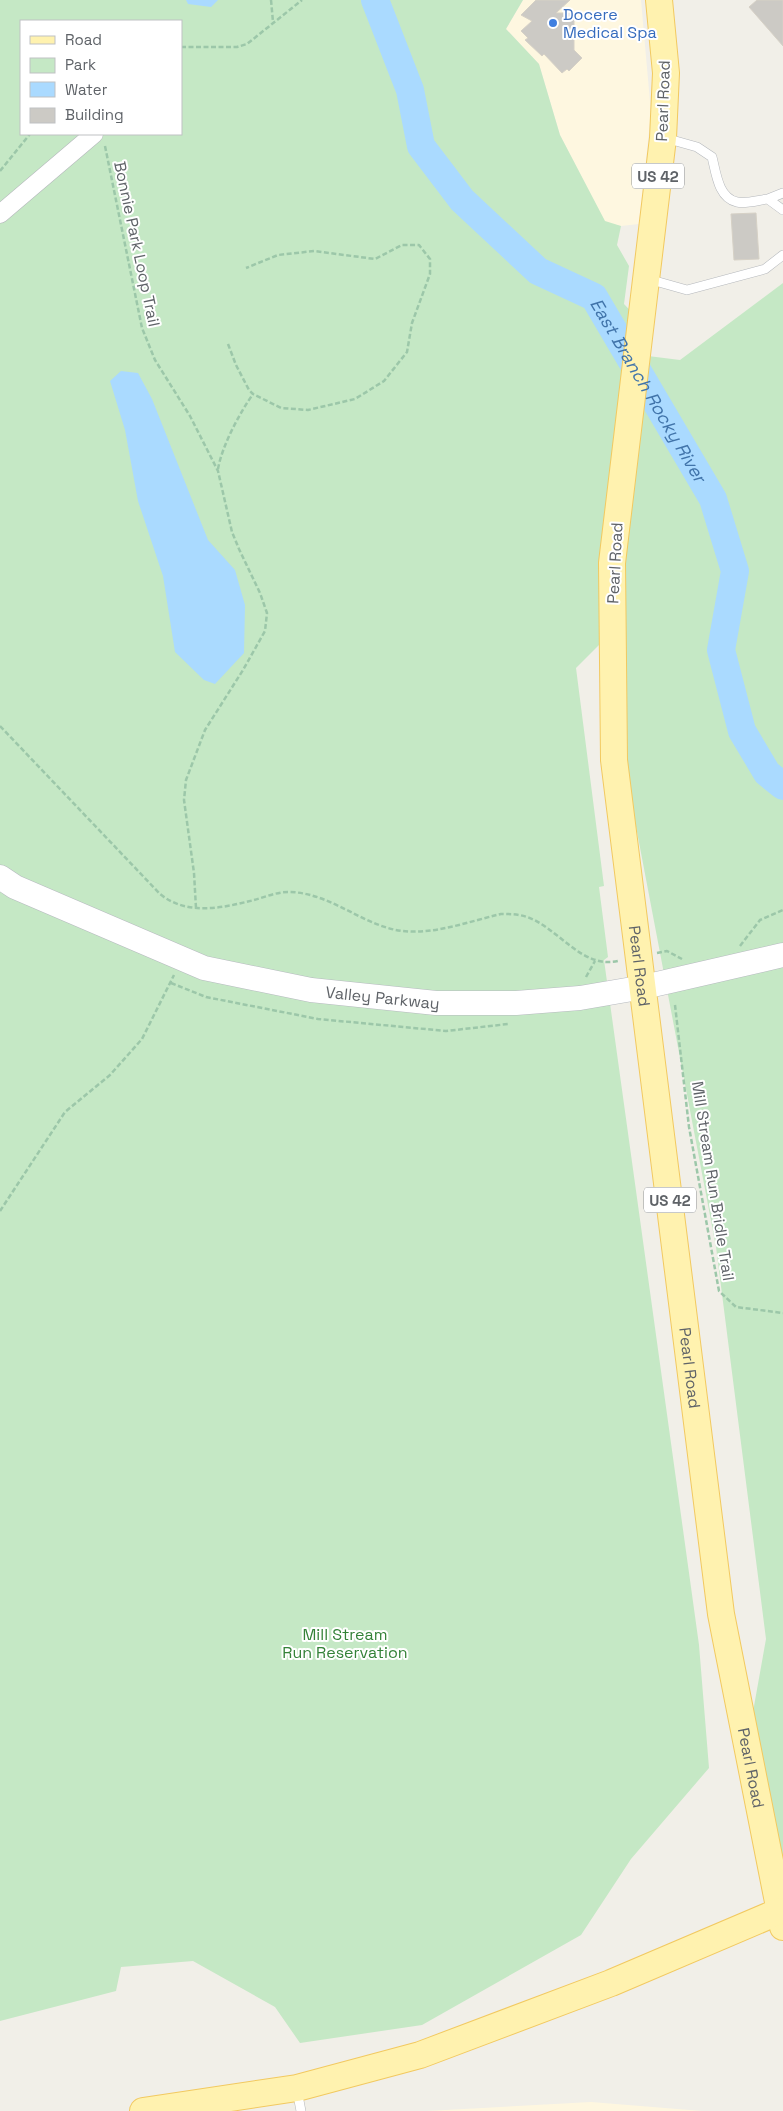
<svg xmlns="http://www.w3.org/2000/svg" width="783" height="2111" font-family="'Space Grotesk',sans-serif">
  <rect width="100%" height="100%" fill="#f1efe8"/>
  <path fill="#fef7e0" d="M523,0H641L651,113L639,224L621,226L605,222L560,135L539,64L506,29Z
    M591,2102L702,2111H427Z"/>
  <path fill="#c5e8c5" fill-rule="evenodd" d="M0,0H523L506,29L539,64L560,135L605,221L621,226L617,245L629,266L624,304L644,325L640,355L680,360L783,283V1879L744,1762L766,1639L716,1247L622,753L610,634L576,668L604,886L599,887L608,957L604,960L699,1645L709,1768L631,1859L581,1935L422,2025L300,2043L275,2007L193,1961L121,1967L116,1991L0,2021ZM21,21H181V134H21Z"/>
  <path fill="#aadaff" d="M186,0H218L211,7L188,4Z
    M121,371L138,373L152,399L208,540L235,570L245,605L244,653L215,684L204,680L175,652L163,576L138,501L125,430L110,381Z"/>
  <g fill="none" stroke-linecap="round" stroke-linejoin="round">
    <path stroke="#aadaff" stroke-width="28" id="s1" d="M375,0L410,90L421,146L462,200L538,271L594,297L713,499L735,571L721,650L742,731L767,773L783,786"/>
  </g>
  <path fill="#cccac5" stroke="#d6d1c6" d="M536,0H570L556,13H574V50L582,58L569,71L567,69L562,73L544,54L542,56L525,40L528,38L521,31L532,21L521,15Z
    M757,0H783V46L749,7Z
    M756,213L759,259L734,260L731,214Z"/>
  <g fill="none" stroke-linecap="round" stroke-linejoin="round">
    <g stroke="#b5b8bc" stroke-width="10">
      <path id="lane" d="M665,138L697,147L712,157C716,172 718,198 737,202C746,204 759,200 768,199L783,210
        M768,199L783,193
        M648,279L687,290L765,269L783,255
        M297,2090L301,2111"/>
    </g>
    <g stroke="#b5b8bc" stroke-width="19">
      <path id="street" d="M0,214L94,134"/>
    </g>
    <g stroke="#b6babf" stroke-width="25">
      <g id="secondary">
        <path id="s2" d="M0,877L15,887L204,968L311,990L436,1003H516L580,998L644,987L783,955"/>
      </g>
    </g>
    <g stroke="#f2c960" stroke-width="28">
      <g id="primary">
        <path id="s3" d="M659,0L666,73L663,138L612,563L614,760L721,1614L783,1927"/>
        <path d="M143,2111L297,2088L420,2055L611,1983L780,1911"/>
      </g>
    </g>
    <path stroke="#9cc7a9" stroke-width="2.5" stroke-dasharray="5 2.5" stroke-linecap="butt" d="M271,0L273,22
      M181,47H237L247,44L302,0
      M105,146L142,328L155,360L190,416L218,471L232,532L239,549L260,593L267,613L265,631L243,670L205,730L186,780L184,800L194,873L196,908
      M0,171L30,134
      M228,344L236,365L249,390L253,394L281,408L308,410L355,399L384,381L407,352L412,323L430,274V259L419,245H402L375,259L314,251L278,255L246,268
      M218,469C222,446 239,414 253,394
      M0,726L160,894C187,916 223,908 254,900C265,897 277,892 288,892C325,892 354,918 388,928C424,939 466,922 501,914C510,914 518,914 527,917C559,928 581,969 618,961
      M740,946L760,920L783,910
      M657,953L667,951L682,959
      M586,977L595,961
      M171,983L206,997L318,1019L446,1031L508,1024
      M675,1005L689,1127L719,1291L736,1307L783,1313
      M0,1211L65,1112L110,1075L142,1039L174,975"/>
    <use href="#lane" stroke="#fff" stroke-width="9"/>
    <use href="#street" stroke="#fff" stroke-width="18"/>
    <use href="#secondary" stroke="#fff" stroke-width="24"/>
    <use href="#primary" stroke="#fff2af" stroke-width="26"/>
  </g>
  <circle fill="#3f7fe0" stroke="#fff" stroke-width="2" cx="553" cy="23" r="5"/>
  <g text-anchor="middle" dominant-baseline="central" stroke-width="4" stroke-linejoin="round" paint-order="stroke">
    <g fill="#fff" stroke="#8f9295" stroke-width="1">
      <rect x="632" y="163.5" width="52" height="25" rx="4"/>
      <rect x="644" y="1187.5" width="52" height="25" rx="4"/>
    </g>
    <g font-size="15" font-weight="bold" fill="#5f6368">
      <text x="658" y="176">US 42</text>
      <text x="670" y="1200">US 42</text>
    </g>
    <g font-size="16" fill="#366cbe" stroke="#fff" text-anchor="start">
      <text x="563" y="14">Docere<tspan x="563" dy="18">Medical Spa</tspan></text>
    </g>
    <g font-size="16" fill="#5f6368" stroke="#fff">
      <text transform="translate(663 101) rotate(-88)">Pearl Road</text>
      <text transform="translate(137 244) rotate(78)">Bonnie Park Loop Trail</text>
      <text transform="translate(615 563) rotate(-87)">Pearl Road</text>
      <text stroke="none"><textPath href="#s3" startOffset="971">Pearl Road</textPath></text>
      <text stroke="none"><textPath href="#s2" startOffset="405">Valley Parkway</textPath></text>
      <text transform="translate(713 1181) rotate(81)">Mill Stream Run Bridle Trail</text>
      <text stroke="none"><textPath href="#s3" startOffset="1376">Pearl Road</textPath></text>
      <text stroke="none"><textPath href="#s3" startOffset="1781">Pearl Road</textPath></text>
    </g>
    <g font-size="16" fill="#348238" stroke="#fff">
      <text x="345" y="1634">Mill Stream<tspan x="345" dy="18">Run Reservation</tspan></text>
    </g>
    <g font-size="18" font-style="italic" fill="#4174aa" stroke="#fff">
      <text stroke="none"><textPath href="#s1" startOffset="495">East Branch Rocky River</textPath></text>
    </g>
  </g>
  <rect x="20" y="20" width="162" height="115" fill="#ffffff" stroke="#bfc1c3"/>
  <rect x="30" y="36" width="25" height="8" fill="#fff2af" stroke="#bfc1c3"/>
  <text x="65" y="45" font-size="15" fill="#5f6368">Road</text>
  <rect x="30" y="58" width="25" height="15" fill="#c5e8c5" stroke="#bfc1c3"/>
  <text x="65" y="70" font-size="15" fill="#5f6368">Park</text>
  <rect x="30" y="82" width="25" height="15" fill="#aadaff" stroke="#bfc1c3"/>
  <text x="65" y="95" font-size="15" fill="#5f6368">Water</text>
  <rect x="30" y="108" width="25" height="15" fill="#cccac5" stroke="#bfc1c3"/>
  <text x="65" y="120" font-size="15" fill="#5f6368">Building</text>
</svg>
